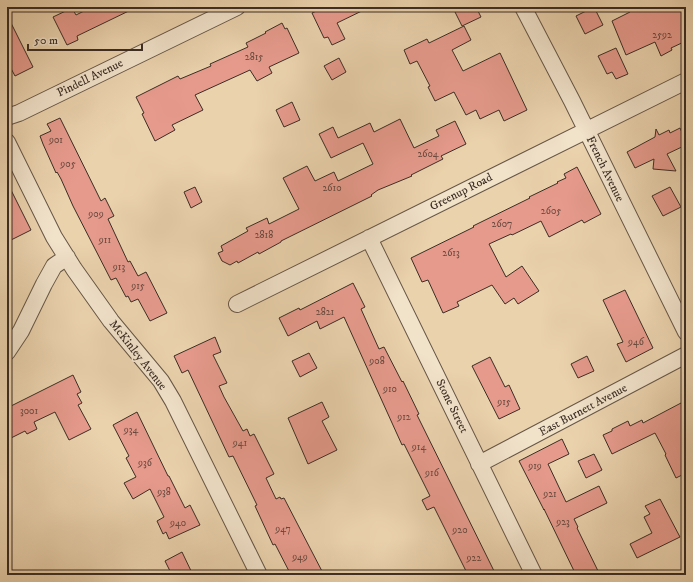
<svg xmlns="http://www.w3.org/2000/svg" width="693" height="582" font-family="'IM FELL DW Pica',serif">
  <rect width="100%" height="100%" fill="#ead2ad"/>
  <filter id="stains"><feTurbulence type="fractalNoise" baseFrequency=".005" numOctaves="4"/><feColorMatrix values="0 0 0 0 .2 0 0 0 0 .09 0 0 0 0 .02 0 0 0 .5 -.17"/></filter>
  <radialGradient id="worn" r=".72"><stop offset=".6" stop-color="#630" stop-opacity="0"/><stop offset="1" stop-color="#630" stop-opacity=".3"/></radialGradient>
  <path fill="#e69a8c" stroke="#3b2d24" d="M92,7H137L77,36L78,40L67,45L53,17L72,8L76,15Z
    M325,7H370L337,23L345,39L332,45L328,37L324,38L312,13Z
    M465,7H476L481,17L462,26L455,12Z
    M594,7L603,25L585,34L576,16Z
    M627,7H686V41L671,48L672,50L661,56L655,42L626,55L612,21L630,12Z
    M7,15L33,67L15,76L7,61Z
    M282,23L285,29L287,28L299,53L269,67L272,73L257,81L250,70L195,95L203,110L172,125L175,130L155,141L142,114L144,113L136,97L178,76L180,79L211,66L210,64L248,47L246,43L266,33L265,32Z
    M464,26L471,40L452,50L463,71L500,53L527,110L504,121L499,110L480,119L476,110L466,115L454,92L435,101L428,87L430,86L417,61L410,64L404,50L427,39L429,43Z
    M616,48L628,74L616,79L612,72L607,74L598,56Z
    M339,58L346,72L332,80L324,66Z
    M292,102L300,120L284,127L276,110Z
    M60,118L101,201L105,198L114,216L108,219L128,262L130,261L138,276L146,272L167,313L150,321L138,299L131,302L128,296L126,297L116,278L111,280L73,206L61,179L57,172L56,173L43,144L40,136L51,131L47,124Z
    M400,119L414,148L439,136L436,130L455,121L466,144L441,156L443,159L411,175L412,176L378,190L371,195L372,196L281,241V242L259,254L258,252L238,263L237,261L230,265L222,261L218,253L223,251L221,246L248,231L246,228L267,218L269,224L299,209L283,178L307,166L315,181L334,172L338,181L373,164L363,143L331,158L319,134L333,127L338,138L370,123L374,132Z
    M680,128L686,142V145L667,154L676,171L653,169L654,159L635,168L627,152L655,137L656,129L659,135L669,130L670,133Z
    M577,167L601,214L584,223L582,220L549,237L541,221L512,235L511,234L489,244L506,277L522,266L539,291L518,304L514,298L505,304L492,285L457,302L459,306L443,313L428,280L422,282L411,258L474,227L473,226L530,198L529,197L558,183L557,182L566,178L564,174Z
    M7,182L31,230L11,240L7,233Z
    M195,187L202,202L191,208L184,192Z
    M670,187L681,207L663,216L652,196Z
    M353,283L365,307L361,309L379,349L384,347L402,382L403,381L419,414L417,415L496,575H468L434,507L427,510L422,500L430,496L404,444L402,445L344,317L320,329L317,321L288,336L279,318L299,308L300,310Z
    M625,290L653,348L626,362L617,344L623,342L603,300Z
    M215,337L221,352L213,355L227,383L219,386L224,397L243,431L247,429L250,436L254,434L274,474L266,478L276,499L280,497L281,499L284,498L324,575H291L275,544L273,545L255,506L257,505L233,456L229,457L188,370L182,373L174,356Z
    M309,353L317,368L300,377L292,361Z
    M587,356L594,371L578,378L571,364Z
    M490,357L505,387L509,385L520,409L499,419L472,366Z
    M73,375L81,392L77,394L82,403L78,405L91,429L69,440L55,412L34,422L37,429L27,434L25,431L7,440V408Z
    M322,402L329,417L322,421L337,450L308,464L288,418Z
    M681,403L682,406L686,404V473L676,478L665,455L666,454L655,433L612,454L603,435L612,431V429L628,421L630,426L642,420L643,423Z
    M137,412L168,476H169L185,508L190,505L200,525L169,539L166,532L163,534L157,521L164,517L150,489L133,499L124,483L136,477L126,458L129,456L113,425Z
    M562,439L569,454L548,464L566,502L599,486L607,503L574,519L578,527L577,528L600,575H576L544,509V510L519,461Z
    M594,454L602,470L586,478L578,461Z
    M660,499L680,537L637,558L630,544L652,533L644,517L650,514L645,506Z
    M182,552L193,575H172L165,561Z"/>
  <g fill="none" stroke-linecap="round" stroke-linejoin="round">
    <g stroke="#675646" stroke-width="18">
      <path id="minor" d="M523,7L572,101L686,332
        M7,117L19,113L237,7
        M7,142L54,237L74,269L111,321L161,381L173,401L259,575
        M369,238L534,575
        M237,304L686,81
        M7,352L21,331L44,284L54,266L67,257
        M479,464L686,355"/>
    </g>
    <use href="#minor" stroke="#f1e2ca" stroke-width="16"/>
  </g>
  <g text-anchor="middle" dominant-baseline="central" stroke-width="3.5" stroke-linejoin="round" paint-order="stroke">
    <g font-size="10" fill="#66483e">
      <text x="662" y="35">2592</text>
      <text x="254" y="57">2815</text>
      <text x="56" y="140">901</text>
      <text x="428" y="154">2604</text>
      <text x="68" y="164">905</text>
      <text x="332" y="188">2610</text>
      <text x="551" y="211">2605</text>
      <text x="96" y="214">909</text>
      <text x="502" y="224">2607</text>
      <text x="264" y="235">2818</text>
      <text x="105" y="240">911</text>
      <text x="451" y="253">2613</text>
      <text x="119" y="267">913</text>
      <text x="138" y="286">915</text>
      <text x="325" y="312">2821</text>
      <text x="636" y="342">946</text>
      <text x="377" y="361">908</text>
      <text x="390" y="389">910</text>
      <text x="504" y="402">915</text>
      <text x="29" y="411">3001</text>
      <text x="404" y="417">912</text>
      <text x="131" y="430">934</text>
      <text x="240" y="443">941</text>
      <text x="419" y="447">914</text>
      <text x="145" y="463">936</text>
      <text x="535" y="466">919</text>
      <text x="432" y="473">916</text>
      <text x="164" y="492">938</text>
      <text x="550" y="494">921</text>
      <text x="563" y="522">923</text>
      <text x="178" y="523">940</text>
      <text x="283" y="529">947</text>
      <text x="460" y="530">920</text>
      <text x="300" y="557">949</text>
      <text x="474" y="558">922</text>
    </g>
    <g font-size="12" fill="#3b2d24" stroke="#f1e2ca">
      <text transform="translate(90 78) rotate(-26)">Pindell Avenue</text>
      <text transform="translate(605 169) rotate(64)">French Avenue</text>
      <text transform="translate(461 192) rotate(-27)">Greenup Road</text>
      <text transform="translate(138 355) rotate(52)">McKinley Avenue</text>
      <text transform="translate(452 406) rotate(64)">Stone Street</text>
      <text transform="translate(583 410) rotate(-28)">East Burnett Avenue</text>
    </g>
  </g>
  <rect width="693" height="582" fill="none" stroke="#ead2ad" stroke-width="24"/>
  <rect x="8" y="8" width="677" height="566" fill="none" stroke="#3b2d24" stroke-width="2"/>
  <rect x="12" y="12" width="669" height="558" fill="none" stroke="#3b2d24"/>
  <path d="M28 44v6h114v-6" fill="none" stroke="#3b2d24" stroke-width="2"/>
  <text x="34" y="44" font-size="12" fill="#3b2d24" stroke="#f1e2ca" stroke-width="3" paint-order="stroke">50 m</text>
  <rect width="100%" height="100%" filter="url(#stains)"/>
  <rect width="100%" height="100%" fill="url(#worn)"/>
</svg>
